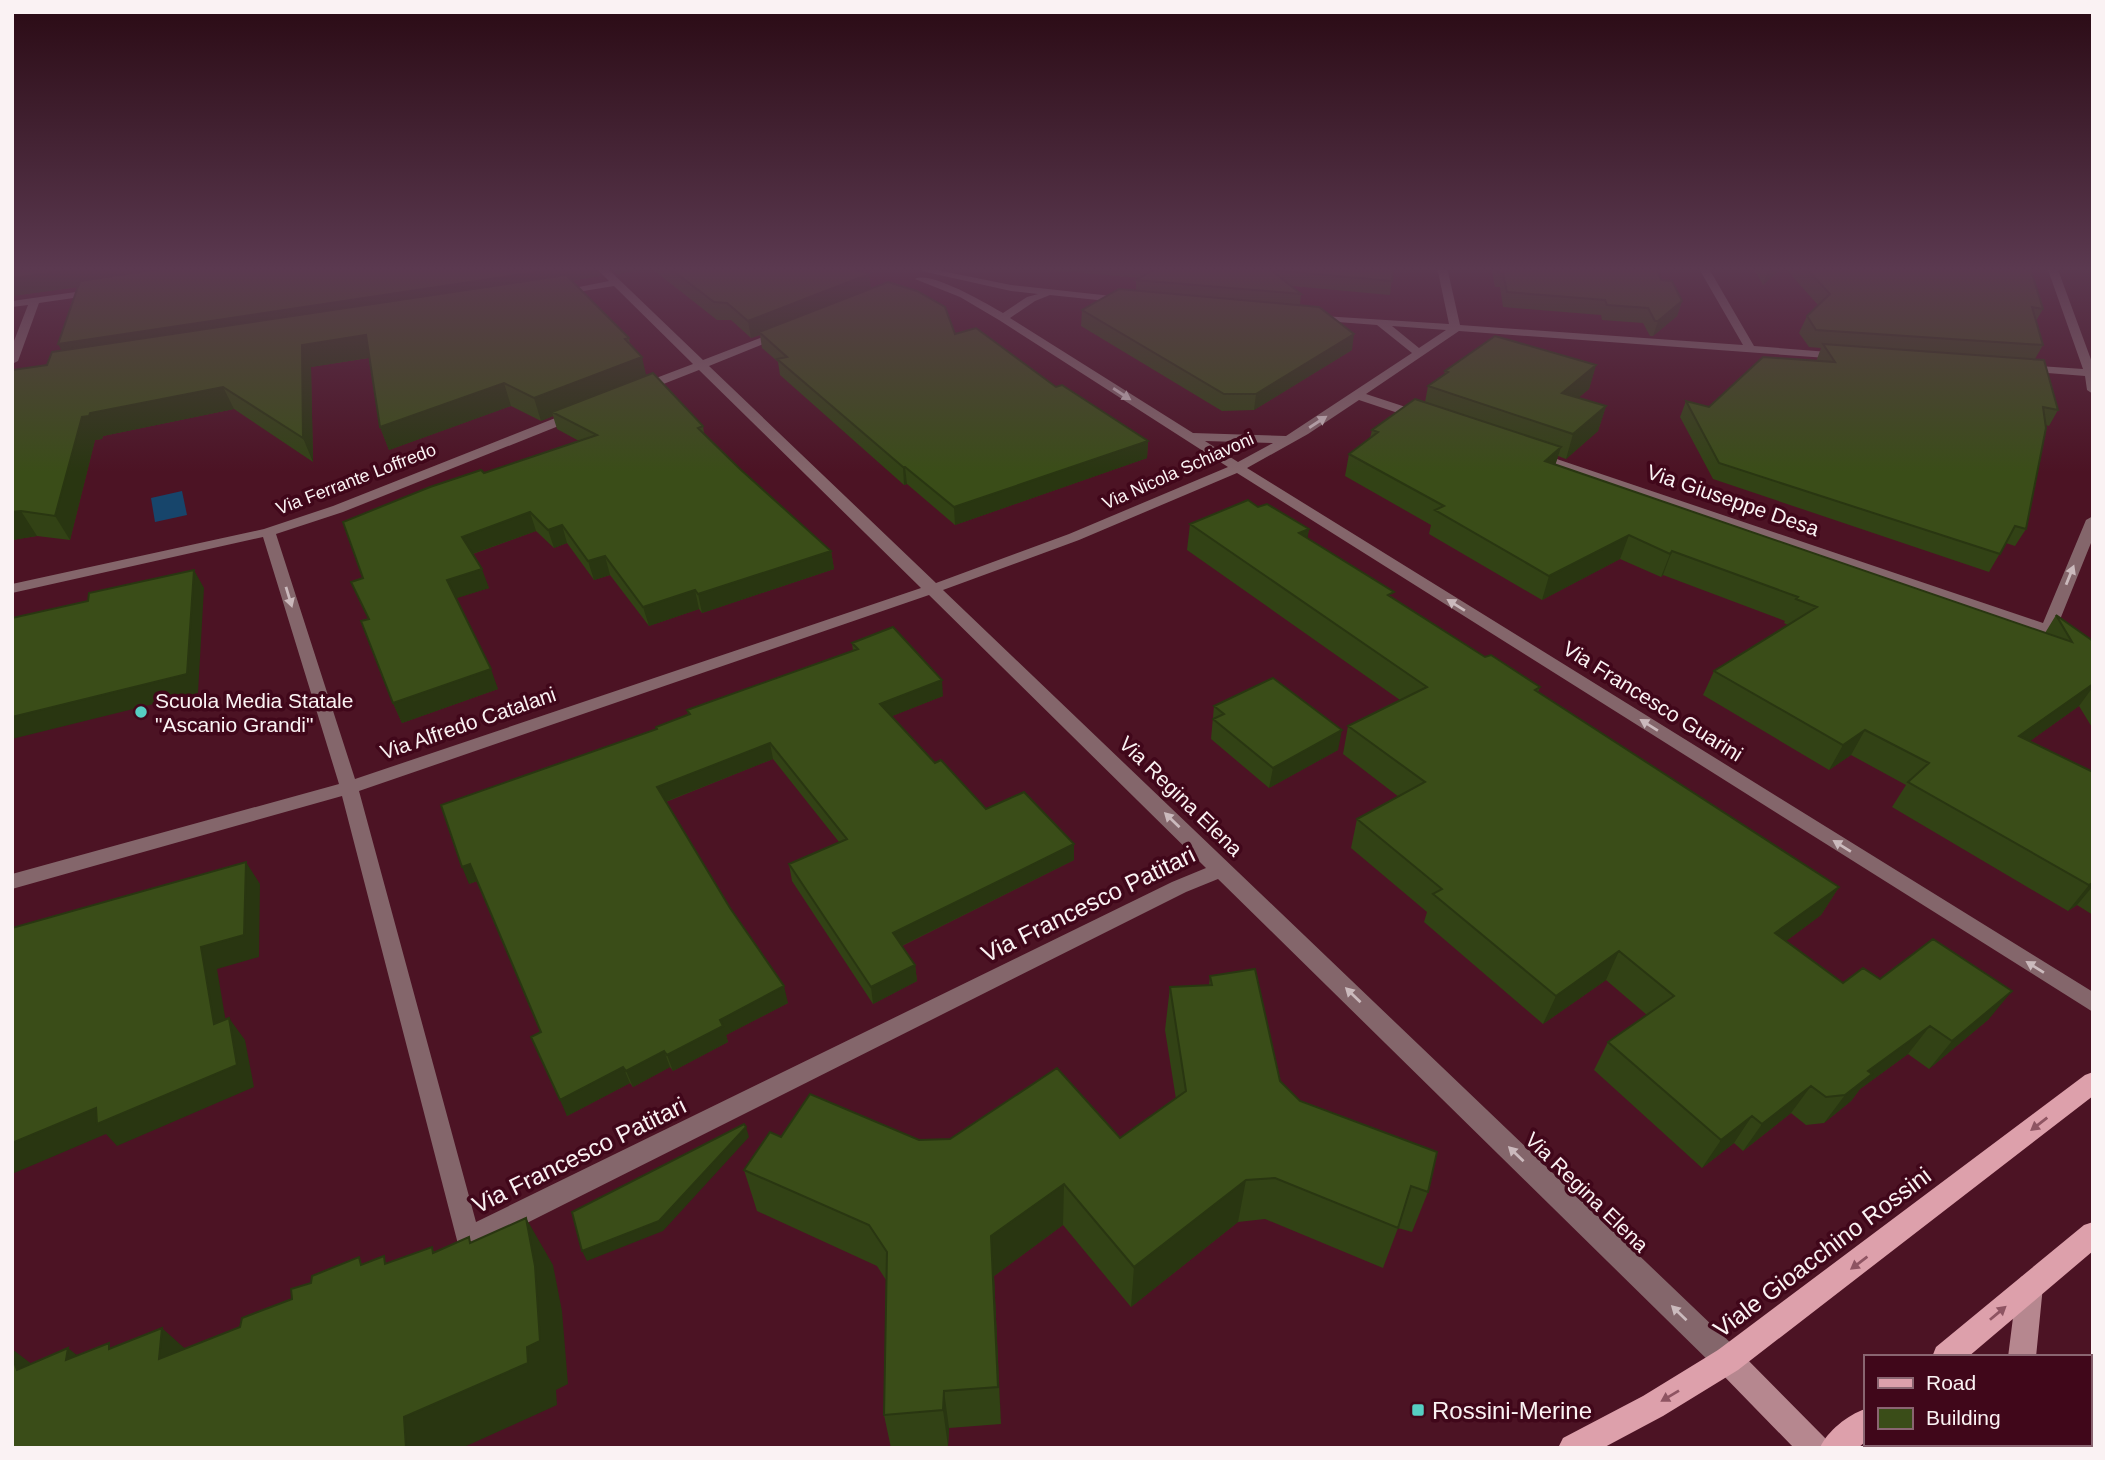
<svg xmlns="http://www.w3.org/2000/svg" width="2105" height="1460" font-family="Arial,sans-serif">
  <rect width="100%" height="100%" fill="#4c1324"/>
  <path fill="#17456b" d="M182,491L187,515L155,522L151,498Z"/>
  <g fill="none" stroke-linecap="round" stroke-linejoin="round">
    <path fill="#84666b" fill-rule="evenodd" d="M595,267H606L703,360L778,331H786V335L709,366L936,583L1069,534L1228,467L999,320L960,297L915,279C930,270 987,304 1003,313L1027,297L1038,294L1011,291L926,272L922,271V267L1011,285L1130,298L1131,300L1126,303L1050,295L1035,301L1010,318L1193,433L1286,436L1412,353L1377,325L1311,320L1306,317L1307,315L1449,324L1437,267H1447L1460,325L1743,345L1698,267H1708L1754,346L1841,353L1847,356L1841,359L1459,331L1366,394L1424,413V419H1416L1359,400L1308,434L1247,468L2093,992V1012L1237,473L1079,540L943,590L1738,1350L1742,1360L1738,1370L1728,1374L1718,1370L1218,879L1186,892L477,1248L468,1252L459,1248L342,796L12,889V874L339,784L263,537L12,593V584L264,529L333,506L573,411H581V417L343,512L276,534L355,779L921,588L699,370L643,392H635V386L693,364L614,286L559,295L554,292L609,281ZM1392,326L1446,330L1419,348ZM1205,441L1273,443L1238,462ZM929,595L1206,868L1172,882L476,1222L359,791Z
      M2047,267H2057L2093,365V394L2087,390L2085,376L2023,371L2017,368L2023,365L2083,369Z
      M97,289L102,292L101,294L39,303L18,361L12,364V346L28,305L12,307V301Z
      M1536,452L2043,623L2086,520L2093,516V538L2057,627L2093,640V650L1531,459V453Z"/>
    <path fill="#b6878f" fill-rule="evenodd" d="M2030,1273L2039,1277L2043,1286L2036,1357H2008L2017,1286L2021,1277Z
      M1728,1346L1738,1350L1825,1438L1830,1448H1794L1718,1370L1714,1360L1718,1350Z
      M2012,1444H2042V1448H2012Z"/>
    <path fill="#dda0ab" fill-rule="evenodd" d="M2093,1072V1096L1738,1370L1663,1416L1603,1448H1558L1563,1438L1643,1396L1718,1350L2085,1075Z
      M2093,1222V1251L1968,1357H1932L1936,1347L2084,1225Z
      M1865,1409V1442L1858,1448H1820C1827,1431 1848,1415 1865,1409Z"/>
  </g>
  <path fill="#324215" d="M12,267H598L600,276L572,281L629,338L630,345L646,376L703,426L704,433L740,469L831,551L834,569L702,613L699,609L649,626L610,575L594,580L567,543L554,548L536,531L473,554L489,588L456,598L498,689L402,723L393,703L368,619L363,578L484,473L579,441L557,429L553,416L541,421L511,406L389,450L380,427L369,358L311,367L313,462L234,409L103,436L102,439L95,440L70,540L37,536L12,540L47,365L62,351L78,287L12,296Z
    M610,267H846L869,274L871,289L955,334L1056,387L1148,441L1147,458L955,525L907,484L904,485L780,375L778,362L762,348L760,335L751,338L731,320H717L651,268L617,274Z
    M1047,267H1393L1390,295L1292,286L1301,294L1300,305L1352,350L1254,410L1222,411L1081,326L1082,310L1136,291V280L1141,278L1047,270Z
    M1491,267H1656L1661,280L1682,301L1677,316L1653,336H1650L1643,323L1602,320L1601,315L1503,307L1500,287H1495Z
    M1753,267H1783L1763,285Z
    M1784,267H2030L2043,309L2036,321L2043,345L2035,359L2058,410L2049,426L2046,425L2026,529L2015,546L2006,543L1989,572L1713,479L1680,417L1686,401L1709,407L1817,361V359L1821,348L1809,347L1799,333L1807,316L1818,305Z
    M1596,365L1589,389L1578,398L1606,406L1598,431L1566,459L1558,456L1555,465L2045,633L2056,615L2093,641V729L2079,706L2030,741L2093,772V915L2077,905L2068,911L1892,807L1906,785L1851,755L1829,770L1703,695L1714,671L1788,625L1784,623L1785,621L1663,575L1661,577L1620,559L1542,600L1429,534L1431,525L1345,476L1349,454L1370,438L1372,430L1425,402L1428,386L1444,375L1445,371Z
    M1258,507L1309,529L1307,538L1393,598L1485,657L1540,687L1538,692L1839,887L1821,915L1786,941L1843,983L1880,979L1989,1019L1929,1069L1908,1054L1860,1089L1851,1101L1824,1123L1806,1125L1791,1113L1743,1151L1734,1143L1702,1168L1594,1070L1608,1042L1647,1015L1606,980L1543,1024L1424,922L1427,912L1351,848L1357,819L1399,797L1343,754L1348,726L1400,700L1187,550L1190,524Z
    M852,643L943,696L892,716L935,763L986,809L1074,860L902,946L915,965L917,981L873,1004L792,881L789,864L839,842L773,759L666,802L788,1003L726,1035L728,1042L673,1071L670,1067L633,1087L630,1083L567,1116L541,1032L477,881L469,884L656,729V727L688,715L687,710L853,651Z
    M1214,706L1338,750L1269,788L1211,739Z
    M1210,976L1280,1081L1300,1101L1428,1192L1412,1232L1398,1228L1383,1268L1265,1219L1238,1222L1131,1307L1063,1225L994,1276L1001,1424L949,1428L948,1446L925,1448H891L884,1415L886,1280L877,1266L757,1211L744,1170L781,1137L919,1140L1120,1138L1176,1099L1165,1030L1170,987L1209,985Z"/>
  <path fill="#293611" d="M93,267H224L12,296V278Z
    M553,267H598L600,276L68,362L58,344Z
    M615,267H651V268L617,274Z
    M1770,267H1783L1763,285L1769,268Z
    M869,274L871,291L759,332L760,335L751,338L748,321Z
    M1682,301L1677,316L1653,336L1658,321Z
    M1354,334L1352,350L1254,410L1256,394Z
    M366,335L374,357L311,367L313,462L303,438L302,345Z
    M642,357L647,379L552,412L553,416L541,421L534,398Z
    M1596,365L1589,389L1555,417L1562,393Z
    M504,383L511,406L389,450L380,427Z
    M223,387L234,409L103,436L102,439L95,440L70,540L55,516L82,417L90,413Z
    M1606,406L1598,431L1566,459L1573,434Z
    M1148,441L1147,458L955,525L954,507Z
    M1561,447L1554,469L1545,461Z
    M903,467H905L907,484L904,485Z
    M21,511L37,536L12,540V512Z
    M530,512L536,531L469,555L462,537Z
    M562,525L567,543L554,548L548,530Z
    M1309,529L1305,555L1299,533Z
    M1629,535L1620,559L1542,600L1549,576Z
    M831,551L834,569L702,613L698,594Z
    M1672,551L1663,575L1661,577L1670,554Z
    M605,556L610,575L594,580L588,561Z
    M482,569L489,588L454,599L447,580Z
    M194,570L204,588L198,693L12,739V717Z
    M695,590L699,609L649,626L643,607Z
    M491,669L498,689L402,723L393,703Z
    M942,680L943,696L882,720L880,704Z
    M2093,684V687L2079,706L2002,761L2019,736Z
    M1342,730L1338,750L1269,788L1273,768Z
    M1865,730L1851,755L1829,770L1843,745Z
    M770,743L773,759L662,803L657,787Z
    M1074,844V860L895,949L893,933Z
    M246,862L260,884L259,957L217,969L230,1046L214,1024L201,947Z
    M470,864L477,881L469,884L462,867Z
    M2093,883V886L2077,905L2068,911L2089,885Z
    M1839,887L1821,915L1758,962L1775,933Z
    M1619,951L1606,980L1543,1024L1556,996Z
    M915,965L917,981L873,1004L871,987Z
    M784,986L788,1003L726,1035L728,1042L673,1071L667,1055L720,1020Z
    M2012,991L1989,1019L1929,1069L1952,1041Z
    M229,1018L245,1040L254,1087L117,1146L106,1134L12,1174V1143Z
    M1930,1026L1908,1054L1860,1089L1851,1101L1824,1123L1845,1095L1868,1071Z
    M664,1051L670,1067L633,1087L626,1071Z
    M623,1067L630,1083L567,1116L560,1100Z
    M1811,1086L1791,1113L1743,1151L1762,1124Z
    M1752,1116L1734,1143L1702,1168L1721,1140Z
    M746,1127L749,1137L663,1231L587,1261L582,1251Z
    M1246,1180L1238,1222L1131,1307L1134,1267Z
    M1064,1184L1063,1225L994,1276L1001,1424L991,1236Z
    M526,1218L553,1265L562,1311L568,1384L556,1390L557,1405L462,1448H406L404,1417L527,1347Z
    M162,1328L210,1371L159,1359Z
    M68,1348L122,1391L66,1360Z
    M12,1349L66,1390L17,1370L12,1356Z
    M944,1391L949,1428L948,1446L943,1410Z"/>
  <path fill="#3a4d18" stroke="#293611" stroke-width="2" d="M12,267H93L12,278Z
    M172,267H554L556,269L58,344L80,281Z
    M668,267H846L869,274L748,321L727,303L714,302Z
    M1159,267H1393L1392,281L1271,270L1301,294L1136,280Z
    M1497,267H1656L1661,280L1672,281L1682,301L1658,321H1655L1648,308L1607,305L1605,300L1507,292L1503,273H1498Z
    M1805,267H2030L2043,309L2032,307L2043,345L1816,330L1807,316L1830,294Z
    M566,275L629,338L625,339L642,357L534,398L504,383L380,427L366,335L302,345L303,438L223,387L90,413L89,416L82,417L55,516L21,511L12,512V370L47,365L52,352Z
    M888,282L917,291L945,307L955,334L976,328L1056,387L1062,385L1148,441L954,507L905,467H903L777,359L787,357L759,332Z
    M1119,289L1319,307L1354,334L1256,394H1224L1082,310Z
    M1495,336L1596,365L1562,393L1606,406L1573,434L1428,386L1448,372L1445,371Z
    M1823,344L2044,360L2058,410L2043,407L2046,428L2026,529L2015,526L2000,554L1719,463L1686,401L1709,407L1763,357L1835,362Z
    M653,373L703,426L698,428L740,469L831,551L698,594L695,590L643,607L605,556L588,561L562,525L548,530L530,512L462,537L482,569L447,580L491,669L393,703L361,621L369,619L351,582L363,578L343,522L430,487L481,470L484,473L597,435L552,412Z
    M1415,399L1561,447L1545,461L2072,642L2056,615L2093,641V684L2019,736L2093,772V883L2089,885L1908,782L1929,763L1865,730L1843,745L1714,671L1817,607L1796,599L1798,597L1672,551L1670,554L1629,535L1549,576L1435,510L1444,506L1349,454L1378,432L1372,430Z
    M1248,500L1258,507L1267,504L1309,529L1299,533L1394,592L1388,595L1485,657L1491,655L1540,687L1535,690L1839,887L1775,933L1843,983L1863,968L1880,979L1933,939L2012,991L1952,1041L1930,1026L1868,1071L1872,1074L1845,1095L1826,1097L1811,1086L1762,1124L1752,1116L1721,1140L1608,1042L1674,996L1619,951L1556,996L1433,894L1442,889L1357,819L1425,782L1348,726L1427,687L1190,524Z
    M194,570L187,674L12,717V618L88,601L89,593Z
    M893,627L942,680L880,704L935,763L941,760L986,809L1024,792L1074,844L893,933L915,965L871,987L789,864L847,839L770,743L657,787L730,908L784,986L720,1020L723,1026L667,1055L664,1051L626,1071L623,1067L560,1100L531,1037L541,1032L470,864L462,867L441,805L657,729L656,727L690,714L687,710L858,649L852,643Z
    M1273,678L1342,730L1273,768L1213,719L1224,714L1214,706Z
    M246,862L244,935L201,947L214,1024L229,1018L237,1065L97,1124L96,1108L12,1143V928Z
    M1255,969L1280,1081L1300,1101L1437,1152L1428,1192L1411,1186L1398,1228L1275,1178L1246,1180L1134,1267L1064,1184L991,1236L998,1387L944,1391L943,1410L884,1415L887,1252L869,1225L744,1170L770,1132L781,1137L810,1094L919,1140L950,1139L1057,1068L1120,1138L1186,1091L1170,987L1212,985L1210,976Z
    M744,1124L746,1127L659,1221L582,1251L572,1212Z
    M526,1218L535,1266L540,1341L527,1347L528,1363L404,1417L406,1448H12V1356L17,1370L68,1348L66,1360L109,1343V1349L162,1328L159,1359L240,1327L242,1318L292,1299L291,1289L311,1283L312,1276L359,1257L361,1265L384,1256L385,1264L432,1247L433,1253L469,1237L470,1243Z"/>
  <defs><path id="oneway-solid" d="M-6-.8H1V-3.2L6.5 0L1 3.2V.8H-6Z" transform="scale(1.75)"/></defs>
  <g fill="#cbbabd">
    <use href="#oneway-solid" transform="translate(1122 394) rotate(33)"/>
    <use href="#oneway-solid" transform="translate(1318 422) rotate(-33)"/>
    <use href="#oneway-solid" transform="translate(2070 575) rotate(-68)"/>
    <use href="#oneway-solid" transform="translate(289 597) rotate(73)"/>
    <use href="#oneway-solid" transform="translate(1456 605) rotate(-148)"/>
    <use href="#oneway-solid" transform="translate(1649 725) rotate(-148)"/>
    <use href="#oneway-solid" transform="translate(1172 820) rotate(-136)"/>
    <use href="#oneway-solid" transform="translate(1842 846) rotate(-148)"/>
    <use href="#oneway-solid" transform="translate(2035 967) rotate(-148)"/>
    <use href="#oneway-solid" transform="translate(1353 995) rotate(-136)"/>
    <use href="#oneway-solid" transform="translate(1516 1154) rotate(-136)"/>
    <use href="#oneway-solid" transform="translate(1679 1313) rotate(-136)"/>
  </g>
  <g fill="#8e5462">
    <use href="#oneway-solid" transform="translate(2039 1124) rotate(142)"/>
    <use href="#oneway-solid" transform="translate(1859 1263) rotate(143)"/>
    <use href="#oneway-solid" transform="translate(1998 1313) rotate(-40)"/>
    <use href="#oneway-solid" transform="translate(1670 1396) rotate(149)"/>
  </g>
  <linearGradient id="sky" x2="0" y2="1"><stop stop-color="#2a0a14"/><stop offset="0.57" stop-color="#5b3950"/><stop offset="1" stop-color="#5b3950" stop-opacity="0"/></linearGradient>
  <rect width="2105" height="472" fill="url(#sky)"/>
  <g fill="#56cec3" stroke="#40071a" stroke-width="2.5">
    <circle cx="141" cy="712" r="7"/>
    <rect x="1411" y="1403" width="14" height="14" rx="3.5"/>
  </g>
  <g text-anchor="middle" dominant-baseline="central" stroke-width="7" stroke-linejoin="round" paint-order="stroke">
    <g font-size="18" fill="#faf2f3" stroke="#40071a">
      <text transform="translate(1178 471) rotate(-24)">Via Nicola Schiavoni</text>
      <text transform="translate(356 479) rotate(-21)">Via Ferrante Loffredo</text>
    </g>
    <g font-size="21" fill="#faf2f3" stroke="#40071a">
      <text transform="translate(1733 500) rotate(19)">Via Giuseppe Desa</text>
      <text transform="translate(1653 701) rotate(32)">Via Francesco Guarini</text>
      <text transform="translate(468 723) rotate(-19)">Via Alfredo Catalani</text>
      <text transform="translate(1181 796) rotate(44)">Via Regina Elena</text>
      <text transform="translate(1587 1192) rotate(44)">Via Regina Elena</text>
    </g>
    <g font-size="21" fill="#faf2f3" stroke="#40071a" text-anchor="start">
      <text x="155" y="700">Scuola Media Statale<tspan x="155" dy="24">"Ascanio Grandi"</tspan></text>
    </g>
    <g font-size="24" fill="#faf2f3" stroke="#40071a">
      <text transform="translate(1088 904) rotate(-26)">Via Francesco Patitari</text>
      <text transform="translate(579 1155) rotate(-26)">Via Francesco Patitari</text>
      <text transform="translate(1822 1252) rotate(-37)">Viale Gioacchino Rossini</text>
    </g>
    <g font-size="24" fill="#faf2f3" stroke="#40071a" text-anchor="start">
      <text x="1432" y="1410">Rossini-Merine</text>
    </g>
  </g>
  <rect width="2105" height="1460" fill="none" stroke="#faf2f3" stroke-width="28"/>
  <rect x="1864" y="1355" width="228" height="91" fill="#40071a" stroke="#8a6571" stroke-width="2"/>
  <rect x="1878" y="1378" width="35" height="10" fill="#dda0ab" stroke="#8a6571" stroke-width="2"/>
  <text x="1926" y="1390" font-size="21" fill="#faf2f3">Road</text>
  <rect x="1878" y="1408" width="35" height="21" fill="#3a4d18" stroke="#8a6571" stroke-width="2"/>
  <text x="1926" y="1425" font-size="21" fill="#faf2f3">Building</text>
</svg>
